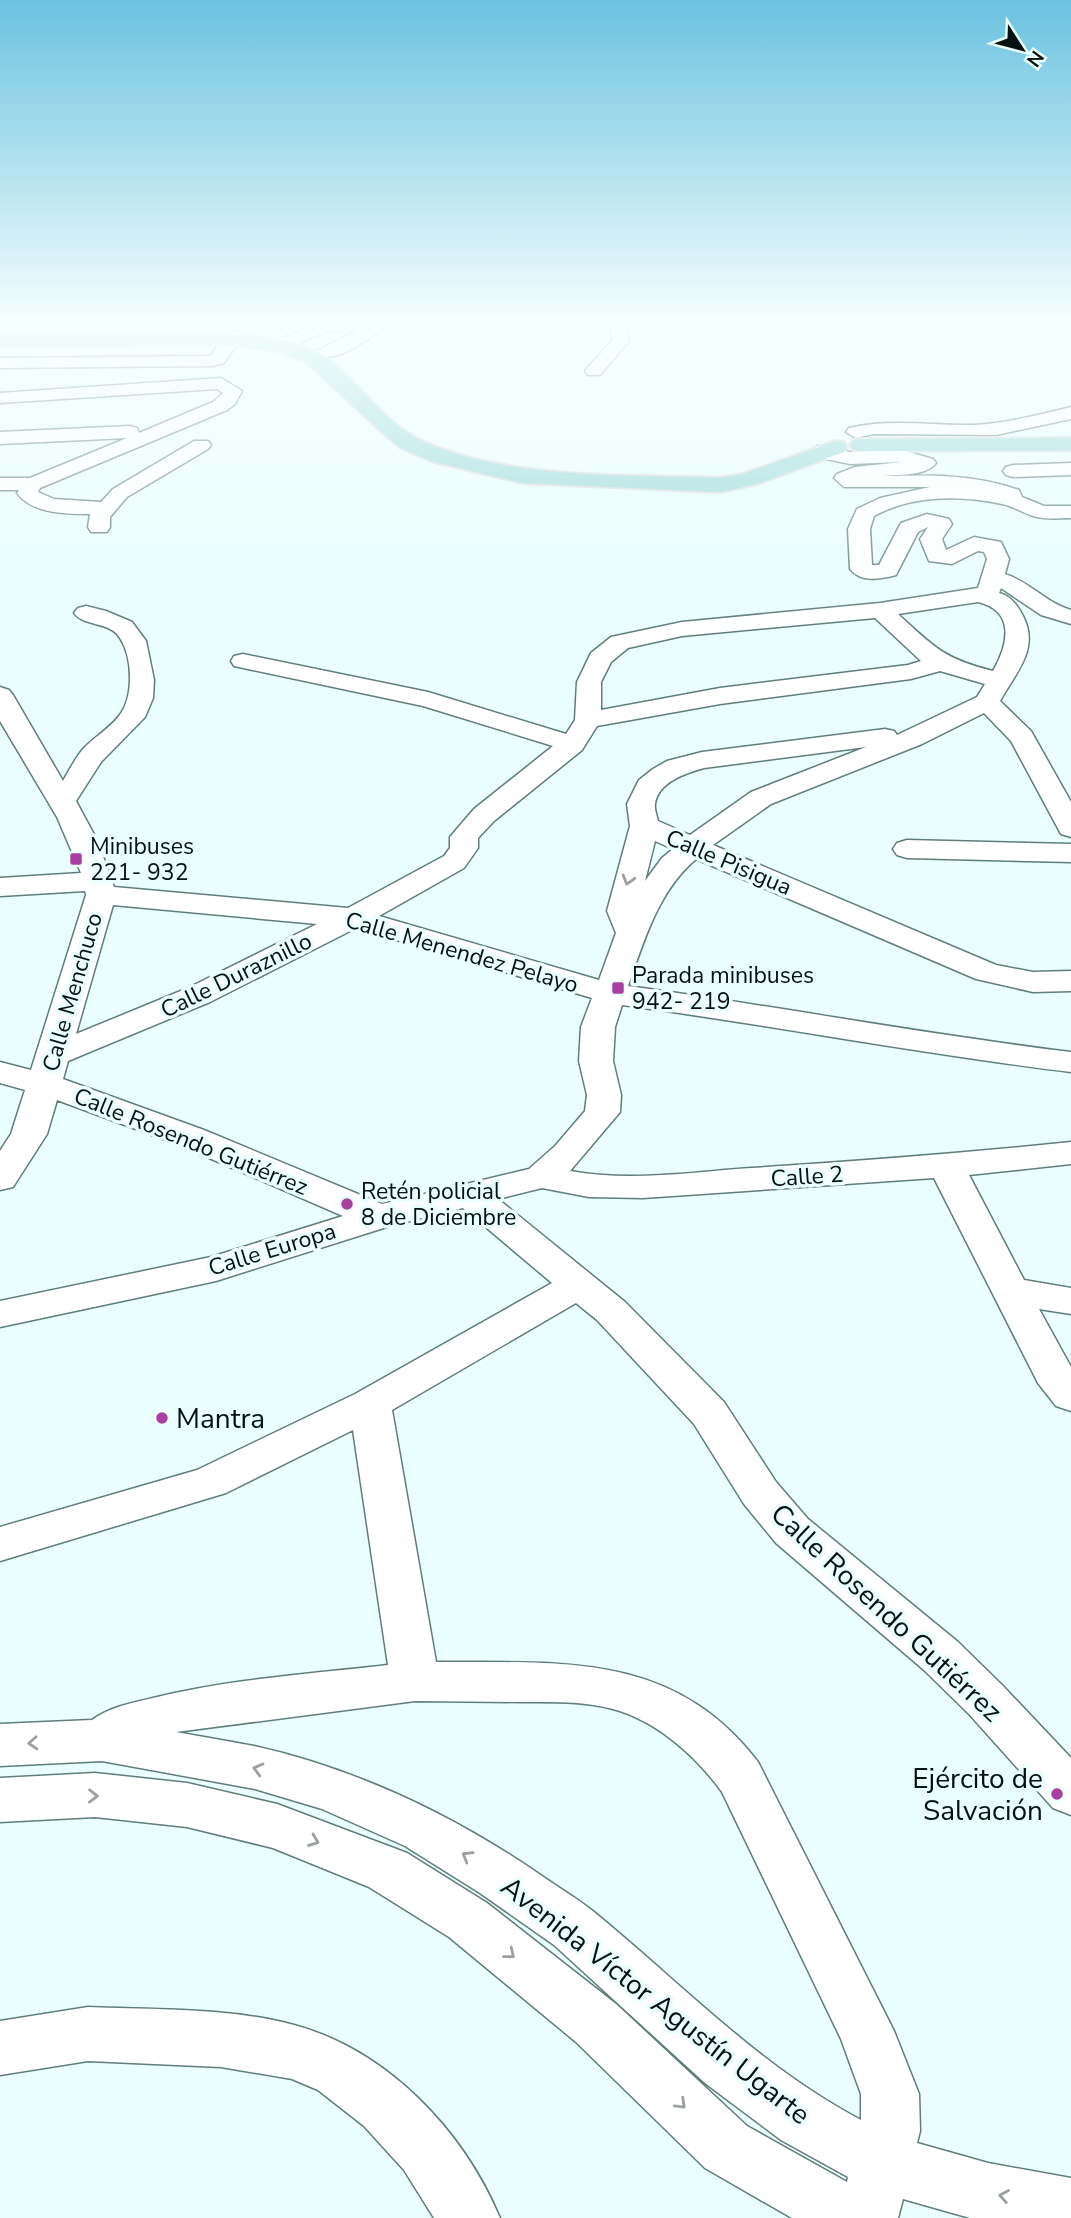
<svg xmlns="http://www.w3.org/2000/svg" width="1071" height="2218" font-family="'Nunito Sans',sans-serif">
	<rect width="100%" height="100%" fill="#e9fefd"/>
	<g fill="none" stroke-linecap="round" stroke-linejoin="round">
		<!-- minor casing -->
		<g stroke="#5e7e7c" stroke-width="3">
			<g id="minor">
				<path d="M0,319H25L23,322L1,327Z"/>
				<path d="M384,319L387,323L385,327C367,339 342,361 319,356L316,352C323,346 347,337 358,330L327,331L289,347L280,342L283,338L324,321Z"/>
				<path d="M610,319H626L629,341L600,375H588L585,371L588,367L612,341Z"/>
				<path d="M236,330L244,335L224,363L212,366L0,368V358L210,356L230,331Z"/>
				<path d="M221,378L242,391L235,404L227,410L40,488L38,492L54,499L101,502L113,489L194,441H208L211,445L208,449L127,497L110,517V527L107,532H91L88,527L90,514C67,514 32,514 17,493L19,490H0V478H30L127,438L0,444V432L130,426L137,428L139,433L213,402L223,393L217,389L0,403V393Z"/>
				<path d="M1071,407V419L996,435L873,434L856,438L846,432L849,428C890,418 933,426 974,425C1008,423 1038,415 1071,407Z"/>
				<path d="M818,446L850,452L902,450L933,459L936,463C925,477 898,474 882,476C928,475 975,474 1019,490L1022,497L1044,506H1071V518C1059,518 1045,520 1033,516C1023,513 1013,506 1002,504C960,495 912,495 874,516L870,529L872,565H879L901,523L927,514L949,519L952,524L942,539L946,550L974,537L1001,542L1009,559L1005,574C1030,582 1046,603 1071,610V624L1041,615L1001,588L999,593C1011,596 1017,605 1023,616C1040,649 1016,672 1000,701L1031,731L1071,802V837L1061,834L1011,741L984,713L922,744L771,804L713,845L996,965L1033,972L1071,971V991L1033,992L976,979L696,859C658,891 644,941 628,986C776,1006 923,1034 1071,1052V1072C921,1054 772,1025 622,1005L615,1027L613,1061L621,1095L620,1112L570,1171C629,1182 692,1172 751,1168C858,1161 965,1153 1071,1142V1164L969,1175L1024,1280L1071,1288V1314L1039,1309L1071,1367V1411L1056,1406L1038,1383L934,1178L643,1198L589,1197L542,1188L498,1199L625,1302L724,1402L776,1482L808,1519L958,1642L1003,1686L1071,1758V1815L1053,1808L969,1714L924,1670L776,1543L744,1504L694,1424L597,1320L576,1303L392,1410L436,1662C561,1663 673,1651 758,1762L894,2031L919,2094L920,2131L917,2143L988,2163L1071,2178V2218H970L903,2199L898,2218H792L705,2168L576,2042L449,1937L369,1887L273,1848L187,1827L95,1817L0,1822V1778L95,1773L187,1783L277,1804L407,1853L487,1903L616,2004L747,2126L847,2182L848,2177L781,2140L705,2083L554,1945L480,1893L405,1846L322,1809L255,1789L102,1761L0,1766V1724L92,1720C110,1707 131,1703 153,1698C229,1679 310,1674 388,1665L353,1430L226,1493L0,1561V1527L197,1470L355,1394L552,1283L463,1208L390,1226L216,1281L0,1327V1301L211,1257L343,1216L179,1145L57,1100L47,1134L13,1187L0,1190V1151L11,1134L25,1090L0,1083V1062L31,1070L86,895L85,891L0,896V878L81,873L57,817L0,721V687L9,690L13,695L63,781C69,770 75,759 83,749C94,737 109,729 119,716C134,697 133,658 120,638C110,621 84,627 74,613L78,608L86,606L106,611L132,622L146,641L154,680L153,698L145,717L101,762L76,801L98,842L114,887L348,908L444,856L450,848V837L474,809L553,746L423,706L234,666L231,661L234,656L243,654L428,692L566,734L575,720L577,682L591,653L611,637L682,622L880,603L978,588L987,559L984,552L978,551L952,564L929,561L920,539L928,527L918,532L896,575C881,579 861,583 850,569L848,529L857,509L880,498L930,487H844L834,478L837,474L855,467L902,462L850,464L811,456L808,452ZM978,602C1016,611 1008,645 993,671C944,659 934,647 898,614ZM875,618L921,661L908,665L720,688L601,710V682L611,662L628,648L682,636ZM940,671L985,684L977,697L897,735L894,731L885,729L702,752L667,761L653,769L639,780L627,804L630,826L607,911L616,933L599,980L379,916L464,868L478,848V838L494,821L582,750L597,726L720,704L911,679ZM866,747L751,792L690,835L658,821C657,816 654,809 655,804C658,782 686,773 704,768ZM655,841L673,849L662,858L645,881ZM113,905L317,924L188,988L76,1034ZM356,928L592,998L581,1027L579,1061L587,1095L585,1111L555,1146L529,1169L382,1204L204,1130L63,1079L68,1061L210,1002ZM415,1701C451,1701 486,1702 522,1702C553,1702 583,1701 613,1709C657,1721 696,1756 722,1792L841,2039L861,2094V2120C760,2067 682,1984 594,1912C578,1899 559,1888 542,1876C455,1816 357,1769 254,1746C228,1741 202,1737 176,1732Z"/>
				<path d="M1071,463V475L1013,477L1006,475L1003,471L1006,467L1013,465Z"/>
				<path d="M907,840L1071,844V862L907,858L897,855L893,849L897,843Z"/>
				<path d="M88,2007C155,2010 228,2007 294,2025C387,2050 463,2130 500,2218H434L404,2170L364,2126L318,2090L292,2079L221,2067L88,2061L0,2075V2021Z"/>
			</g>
		</g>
		<!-- major casing -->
		<g stroke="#d7d9d9" stroke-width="4">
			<g id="major">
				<path d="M231,333C259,337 295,338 319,353C353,374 383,423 420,440C511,481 622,474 720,478L743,474L836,441L844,442L847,447L844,452L757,484L720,492L523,483L434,462L401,448L384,434L305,361L276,351L231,345L0,346V334Z"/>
				<path d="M1071,438V450L861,451L853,450L850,445L853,440L861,439Z"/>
			</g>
		</g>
		<!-- minor -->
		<use href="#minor" fill="#fff" fill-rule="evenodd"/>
		<!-- major -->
		<use href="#major" fill="#94d7d6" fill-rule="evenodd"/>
	</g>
	<!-- one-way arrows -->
	<defs><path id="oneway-chevron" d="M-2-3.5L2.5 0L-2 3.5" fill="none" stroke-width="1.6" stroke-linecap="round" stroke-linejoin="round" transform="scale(1.75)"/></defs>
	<g stroke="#9ba0a0">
		<use href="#oneway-chevron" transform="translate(628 880) rotate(106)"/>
		<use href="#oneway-chevron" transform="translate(33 1743) rotate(177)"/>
		<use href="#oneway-chevron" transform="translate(258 1769) rotate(-165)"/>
		<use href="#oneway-chevron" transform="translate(93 1796) rotate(1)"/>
		<use href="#oneway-chevron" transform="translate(314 1841) rotate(21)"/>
		<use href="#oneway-chevron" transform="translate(467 1856) rotate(-149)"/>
		<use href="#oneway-chevron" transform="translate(510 1954) rotate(39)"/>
		<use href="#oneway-chevron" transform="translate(681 2104) rotate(44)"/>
		<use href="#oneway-chevron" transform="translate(1004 2196) rotate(-170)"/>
	</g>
	<!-- sky -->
	<linearGradient id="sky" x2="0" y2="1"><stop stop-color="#6bc2e0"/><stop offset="0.51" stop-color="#f5fffe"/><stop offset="1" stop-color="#f5fffe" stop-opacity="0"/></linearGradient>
	<rect width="1071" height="630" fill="url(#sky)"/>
	<!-- markers -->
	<g fill="#aa3fa0" stroke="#e9fefd" stroke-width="2.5">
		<rect x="69" y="852" width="14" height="14" rx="3.5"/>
		<rect x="611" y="981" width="14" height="14" rx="3.5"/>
		<circle cx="347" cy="1204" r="7"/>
		<circle cx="162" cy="1418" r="7"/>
		<circle cx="1057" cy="1794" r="7"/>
	</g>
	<g text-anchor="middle" stroke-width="7" stroke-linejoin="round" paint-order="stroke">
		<!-- poi labels -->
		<g font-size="23" fill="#061211" stroke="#e9fefd" text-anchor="start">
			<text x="90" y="854">Minibuses<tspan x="90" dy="26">221- 932</tspan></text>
			<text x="632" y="983">Parada minibuses<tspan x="632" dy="26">942- 219</tspan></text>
			<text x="361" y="1199">Retén policial<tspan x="361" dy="26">8 de Diciembre</tspan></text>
		</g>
		<!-- street labels -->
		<g font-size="23" fill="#061211" stroke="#e9fefd">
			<text transform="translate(729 862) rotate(23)" y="8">Calle Pisigua</text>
			<text transform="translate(462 952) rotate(16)" y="8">Calle Menendez Pelayo</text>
			<text transform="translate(236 975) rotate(-26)" y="8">Calle Duraznillo</text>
			<text transform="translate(72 992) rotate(-74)" y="8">Calle Menchuco</text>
			<text transform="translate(191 1141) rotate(22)" y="8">Calle Rosendo Gutiérrez</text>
			<text transform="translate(807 1176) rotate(-4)" y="8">Calle 2</text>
			<text transform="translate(272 1249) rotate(-17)" y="8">Calle Europa</text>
		</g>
		<!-- near-poi labels -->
		<g font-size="28" fill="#061211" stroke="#e9fefd" text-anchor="start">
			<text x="176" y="1428">Mantra</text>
			<text x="1043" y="1788" text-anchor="end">Ejército de<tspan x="1043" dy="32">Salvación</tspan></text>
		</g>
		<!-- near-street labels -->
		<g font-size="28" fill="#061211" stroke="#e9fefd">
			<text transform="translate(887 1612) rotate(43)" y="10">Calle Rosendo Gutiérrez</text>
			<text transform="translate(656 2000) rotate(38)" y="10">Avenida Víctor Agustín Ugarte</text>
		</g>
	</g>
	<!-- north arrow -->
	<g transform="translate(1022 49) rotate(126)" stroke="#e9fefd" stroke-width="5" paint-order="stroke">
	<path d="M0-5L12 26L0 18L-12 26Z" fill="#061211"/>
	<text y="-10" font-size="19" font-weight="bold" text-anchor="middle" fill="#061211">N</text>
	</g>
</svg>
